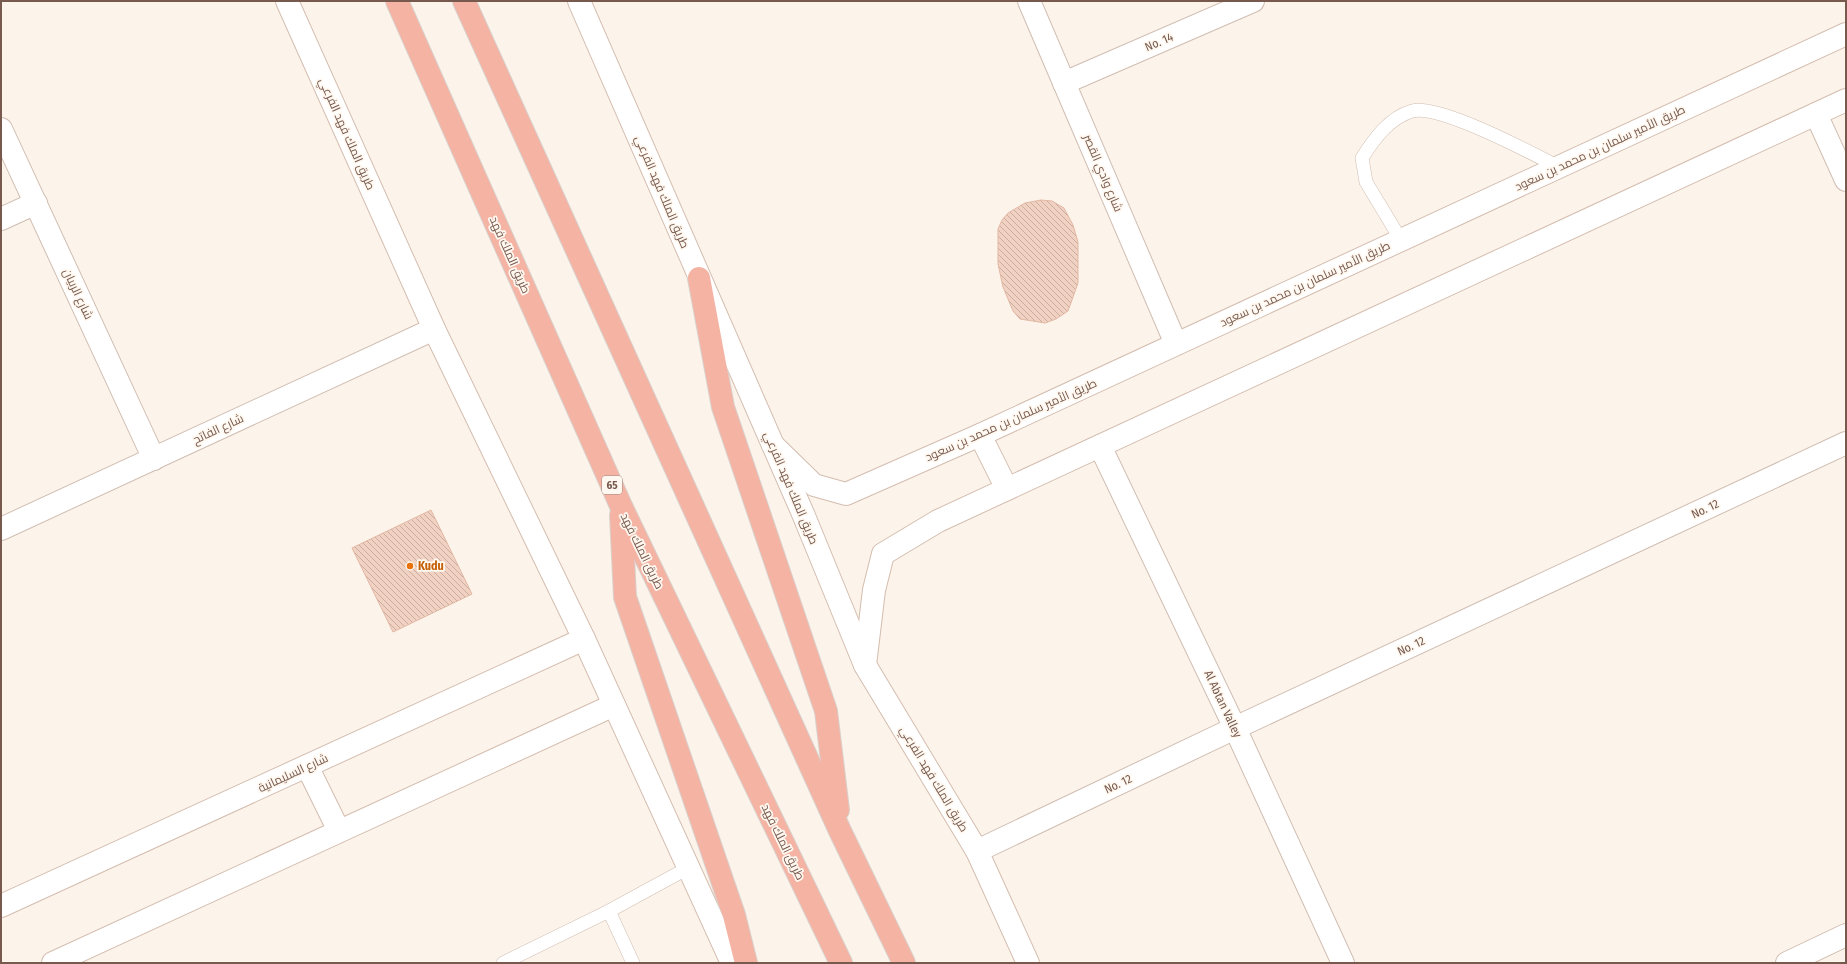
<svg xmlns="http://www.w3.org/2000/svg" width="1847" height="964" font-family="'Fira Sans Condensed',Cairo,sans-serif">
	<defs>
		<pattern id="building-back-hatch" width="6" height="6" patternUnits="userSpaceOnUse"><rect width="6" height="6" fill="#f1d2c2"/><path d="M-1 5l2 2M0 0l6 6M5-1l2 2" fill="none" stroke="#c8ada0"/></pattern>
	</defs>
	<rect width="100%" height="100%" fill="#fcf4ea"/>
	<!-- building -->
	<g fill="url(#building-back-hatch)" stroke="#e3b7a3">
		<path d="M1041,200L1052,201L1064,208L1073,225L1078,242V283L1068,311L1056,319L1045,323L1020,319L1013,311L1003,287L998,264V229L1002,220L1008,213L1025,203Z"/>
		<path d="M431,510L472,594L393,632L352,548Z"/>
	</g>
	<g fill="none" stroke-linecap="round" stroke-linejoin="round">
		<!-- lane casing -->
		<g stroke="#d1bdb2" stroke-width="14">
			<g id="lane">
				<path d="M1401,240L1366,182L1362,158C1374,139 1389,118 1412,111C1440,104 1531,153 1559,167"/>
				<path d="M609,911L633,963"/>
				<path d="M503,963L609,911L688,868"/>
			</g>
		</g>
		<!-- street casing -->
		<g stroke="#d1bdb2" stroke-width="24">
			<g id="street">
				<path d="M1029,1L1176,344"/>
				<path d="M1064,83L1253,1"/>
				<path d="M1816,114L1846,180"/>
				<path d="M1,129L154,459"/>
				<path d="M1,219L36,203"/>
				<path d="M1100,446L1235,728L1343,963"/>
				<path d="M1,529L434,329"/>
				<path d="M977,851L1235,728L1846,443"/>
				<path d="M1787,963L1846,935"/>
			</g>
		</g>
		<!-- secondary casing -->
		<g stroke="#d4bdaf" stroke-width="24">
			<g id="secondary">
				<path d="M287,1L434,329L584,639L732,963"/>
				<path d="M579,1L804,516L865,665L977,851L1028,963"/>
				<path d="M980,435L1007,489"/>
				<path d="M773,445L814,485L846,494L980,435L1846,34"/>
				<path d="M865,665L874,590L883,554L938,521L1846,100"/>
				<path d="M307,766L339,831"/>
				<path d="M1,906L584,639"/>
				<path d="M53,963L614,705"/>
			</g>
		</g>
		<!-- highway casing -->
		<g stroke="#d9d1cd" stroke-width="24">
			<g id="highway">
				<path d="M397,1L621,506L841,963"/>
				<path d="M464,1L840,831L904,963"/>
				<path d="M699,278L723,407L826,711L838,810"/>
				<path d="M621,515L625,597L734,915L746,963"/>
			</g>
		</g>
		<!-- lane -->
		<use href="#lane" stroke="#fff" stroke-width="13"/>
		<!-- street -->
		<use href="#street" stroke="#fff" stroke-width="22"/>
		<!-- secondary -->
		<use href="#secondary" stroke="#fff" stroke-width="22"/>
		<!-- highway -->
		<use href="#highway" stroke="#f4b3a3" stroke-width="22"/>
	</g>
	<!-- markers -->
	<circle fill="#e8710a" stroke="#fff8f0" stroke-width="1.5" cx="410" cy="566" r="4"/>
	<g text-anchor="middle" stroke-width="3.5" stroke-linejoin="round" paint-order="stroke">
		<!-- shield labels -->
		<rect fill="#fff8f0" stroke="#a0897e" stroke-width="1" x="602" y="476" width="20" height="18" rx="3"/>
		<g font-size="11" font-weight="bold" fill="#77594d">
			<text x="612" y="489">65</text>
		</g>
		<!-- street labels -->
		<g font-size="12" fill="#77594d" stroke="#fff8f0">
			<text transform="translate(1159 42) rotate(-23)" y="4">No. 14</text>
			<text transform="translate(347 134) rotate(66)" y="4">طريق الملك فهد الفرعي</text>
			<text transform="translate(1600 148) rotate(-25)" y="4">طريق الأمير سلمان بن محمد بن سعود</text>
			<text transform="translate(1103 173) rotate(67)" y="4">شارع وادي القصر</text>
			<text transform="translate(662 192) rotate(67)" y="4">طريق الملك فهد الفرعي</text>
			<text transform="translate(510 255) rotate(66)" y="4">طريق الملك فهد</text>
			<text transform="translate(1305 284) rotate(-25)" y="4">طريق الأمير سلمان بن محمد بن سعود</text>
			<text transform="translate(78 294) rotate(65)" y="4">شارع الربيان</text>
			<text transform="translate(1011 420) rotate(-24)" y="4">طريق الأمير سلمان بن محمد بن سعود</text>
			<text transform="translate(218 429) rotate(-25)" y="4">شارع الفاتح</text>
			<text transform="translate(791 488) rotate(67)" y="4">طريق الملك فهد الفرعي</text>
			<text transform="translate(1705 509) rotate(-25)" y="4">No. 12</text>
			<text transform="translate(642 551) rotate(64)" y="4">طريق الملك فهد</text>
			<text transform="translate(1411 646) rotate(-25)" y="4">No. 12</text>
			<text transform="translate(1223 704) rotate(65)" y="4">Al Abtan Valley</text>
			<text transform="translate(293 773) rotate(-25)" y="4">شارع السليمانية</text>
			<text transform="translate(934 779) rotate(59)" y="4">طريق الملك فهد الفرعي</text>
			<text transform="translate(1118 784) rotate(-25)" y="4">No. 12</text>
			<text transform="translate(783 842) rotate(64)" y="4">طريق الملك فهد</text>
		</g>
		<!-- food labels -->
		<g font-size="12" font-weight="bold" fill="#c56008" stroke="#fff8f0" text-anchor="start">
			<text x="418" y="570">Kudu</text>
		</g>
	</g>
	<!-- border -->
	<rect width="1847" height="964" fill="none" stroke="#77594d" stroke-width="4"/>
</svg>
